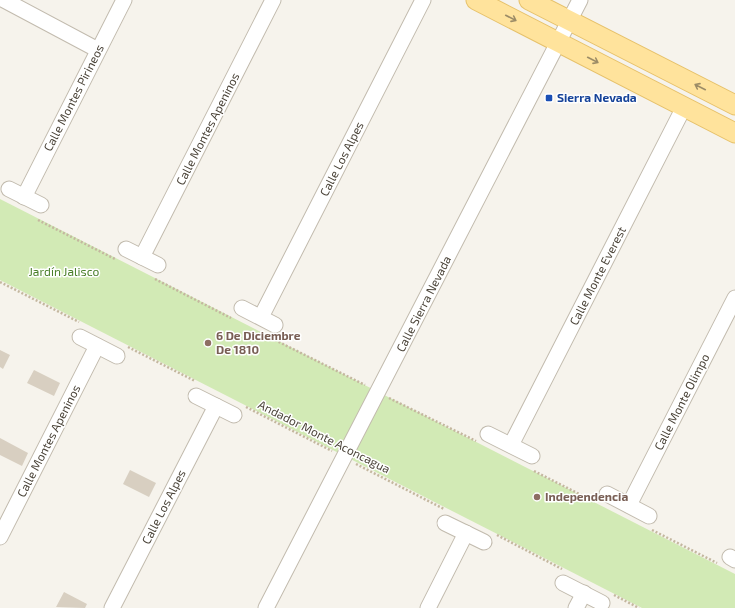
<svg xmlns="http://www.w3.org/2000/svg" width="735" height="608" font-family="'Exo 2',sans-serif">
	<rect width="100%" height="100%" fill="#f6f3ec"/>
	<!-- green -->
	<path fill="#d2eab5" d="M0,199L735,574V608H642L0,280Z"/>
	<!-- building -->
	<g fill="#d8cfc1">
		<path d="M0,350L10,355L3,369L0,367Z"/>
		<path d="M34,370L60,383L54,396L27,383Z"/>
		<path d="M0,438L28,453L22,466L0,455Z"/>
		<path d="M130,470L156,483L149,497L123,484Z"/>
		<path d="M64,592L87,604L85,608L56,607Z"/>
	</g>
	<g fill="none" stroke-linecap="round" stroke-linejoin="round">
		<!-- minor casing -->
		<g stroke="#c2bbae" stroke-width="17">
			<g id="minor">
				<path d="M4,0L98,50"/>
				<path d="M9,189L41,205"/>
				<path d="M24,197L124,0"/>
				<path d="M126,249L158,265"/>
				<path d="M142,257L273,0"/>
				<path d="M242,308L275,325"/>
				<path d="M261,317L423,0"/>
				<path d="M80,337L117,356"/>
				<path d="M196,396L234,415"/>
				<path d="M488,434L532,456"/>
				<path d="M511,445L684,107"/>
				<path d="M607,494L649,516"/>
				<path d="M629,505L735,298"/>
				<path d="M445,523L484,542"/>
				<path d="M0,537L97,346"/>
				<path d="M730,557L735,560"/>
				<path d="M563,583L602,603"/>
				<path d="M112,608L216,406"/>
				<path d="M266,608L580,0"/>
				<path d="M428,608L466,533"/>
				<path d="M576,608L584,593"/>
			</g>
		</g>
		<!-- major casing -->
		<g stroke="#e6c16a" stroke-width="21">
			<g id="major">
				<path d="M476,0L735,133"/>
				<path d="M529,0L735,105"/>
			</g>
		</g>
		<!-- path -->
		<g stroke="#c4b79f" stroke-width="2.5" stroke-dasharray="2 2" stroke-linecap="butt">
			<path d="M38,220L115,259"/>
			<path d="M155,279L231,318"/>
			<path d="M0,282L79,322"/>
			<path d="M275,340L365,385"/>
			<path d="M128,347L195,381"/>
			<path d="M389,398L476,441"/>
			<path d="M246,407L332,451"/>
			<path d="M356,464L444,509"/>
			<path d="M534,471L595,502"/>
			<path d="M652,530L717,563"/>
			<path d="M497,535L562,569"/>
			<path d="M614,595L639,608"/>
		</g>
		<!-- minor -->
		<use href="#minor" stroke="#fff" stroke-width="15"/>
		<!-- major -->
		<use href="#major" stroke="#ffe39c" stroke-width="19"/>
	</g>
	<!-- one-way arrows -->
	<defs><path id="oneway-shaft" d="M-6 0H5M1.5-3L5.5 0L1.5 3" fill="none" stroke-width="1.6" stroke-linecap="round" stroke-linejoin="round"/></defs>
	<g stroke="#9c8c66">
		<use href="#oneway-shaft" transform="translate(511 18) rotate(27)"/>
		<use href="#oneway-shaft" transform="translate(593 60) rotate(27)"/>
		<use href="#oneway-shaft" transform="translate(700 87) rotate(-153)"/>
	</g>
	<!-- markers -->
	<rect fill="#1a4fb4" stroke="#fff" stroke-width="1.5" x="545" y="94" width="8" height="8" rx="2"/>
	<g fill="#8d6e63" stroke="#fff" stroke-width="1.5">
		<circle cx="208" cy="343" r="4"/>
		<circle cx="537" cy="497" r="4"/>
	</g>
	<g text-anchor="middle" stroke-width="3" stroke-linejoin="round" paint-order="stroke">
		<!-- street labels -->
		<g font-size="12" fill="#4b4439" stroke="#fff">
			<text transform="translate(74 98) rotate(-63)" y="4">Calle Montes Pirineos</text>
			<text transform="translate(208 129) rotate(-63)" y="4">Calle Montes Apeninos</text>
			<text transform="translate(342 159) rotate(-63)" y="4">Calle Los Alpes</text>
			<text transform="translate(598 276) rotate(-63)" y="4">Calle Monte Everest</text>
			<text transform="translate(424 304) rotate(-63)" y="4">Calle Sierra Nevada</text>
			<text transform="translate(682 402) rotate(-63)" y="4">Calle Monte Olimpo</text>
			<text transform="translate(324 437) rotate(27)" y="4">Andador Monte Aconcagua</text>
			<text transform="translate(49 441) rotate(-63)" y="4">Calle Montes Apeninos</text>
			<text transform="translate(164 507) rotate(-63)" y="4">Calle Los Alpes</text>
		</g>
		<!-- transit labels -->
		<g font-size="12" font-weight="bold" fill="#164399" stroke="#fff" text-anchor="start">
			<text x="557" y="102">Sierra Nevada</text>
		</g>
		<!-- park labels -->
		<g font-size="12" fill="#4a7f2a" stroke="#fff">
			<text x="64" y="276">Jardín Jalisco</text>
		</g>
		<!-- education labels -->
		<g font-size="12" font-weight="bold" fill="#785e54" stroke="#fff" text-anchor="start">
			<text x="216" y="340">6 De Diciembre<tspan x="216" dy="14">De 1810</tspan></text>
			<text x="545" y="501">Independencia</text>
		</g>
	</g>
</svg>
